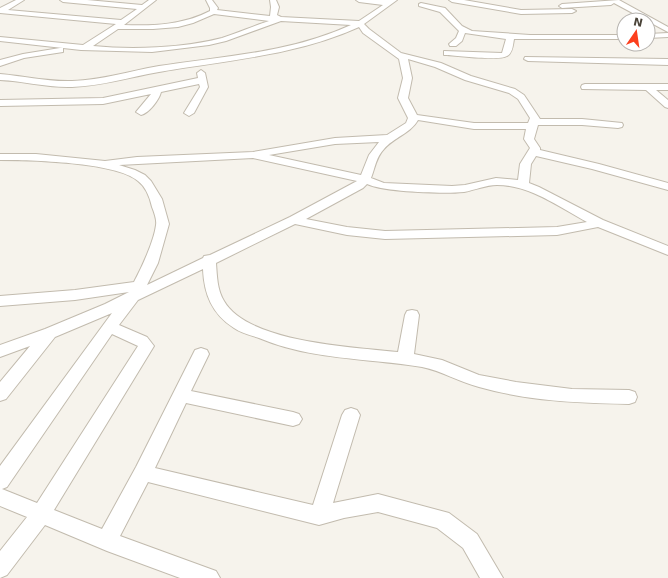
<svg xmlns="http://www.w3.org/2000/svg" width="668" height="578" font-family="'DejaVu Sans',sans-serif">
	<rect width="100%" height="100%" fill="#f6f3ec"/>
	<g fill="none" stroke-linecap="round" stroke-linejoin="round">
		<!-- minor casing -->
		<g stroke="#c2bbae" stroke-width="2">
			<g id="minor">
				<path d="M16,0H24L8,10L121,20L137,9L63,2L60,0H87L142,5L149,0H156L124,25C154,26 183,25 210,11V8L206,0H212L218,8L217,10L270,16L271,7L270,0H276L279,7L277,15L281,17L359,21L383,5L359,2L356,0H397L364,24L369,29L401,53L441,63L471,76L515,89L524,95L540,119H582L622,123L623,125L622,127L618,128L582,125H538L534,139L540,148V150L599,164L668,183V190L592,169L536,156L531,164L529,183L539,187L603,220L668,246V255L598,227L557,235L385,239L347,235L295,224L216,263C217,276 217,290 224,301C248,343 355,347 398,352L405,315L407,311L412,310L417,311L419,315L414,354L442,360L479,375L516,382L572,389L629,390L635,392L637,397L635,402L629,404C579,403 528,401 479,387C459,382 442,371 422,367C367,358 311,360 259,338C250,335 241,333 234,328C212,314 204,294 203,269L138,300L119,325L147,337L154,346L54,510L102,529L136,467L193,354L195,350L201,348L207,350L209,354L191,391L293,412L299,414L302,419L299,424L293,426L186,403L155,468L313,505L342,415L345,410L351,408L357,410L360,415L333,503L378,494L449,513L477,534L503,578H480L463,548L437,528L378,512L344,518L319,525L148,482L120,536L216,571L220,578H180L107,551L45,525L7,575L0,578V551L27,517L0,506V466L112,313L55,337L6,399L0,401V382L30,346L0,357V345L45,329L105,304L129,292L75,300L0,306V296L75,290L134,282C142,267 154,241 156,225C157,220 154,212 152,207C150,198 146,187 138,181C116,162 30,160 0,160V154H36L105,161L137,157L253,152L335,138L387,135L406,123L408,118L398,98L403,78L399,59L363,33L359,27C295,56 227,60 159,72C130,77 102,86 72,87C48,88 24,81 0,80V74C24,76 48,82 72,81C102,80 130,71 159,66C224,56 290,53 351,25L281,21L226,41L209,45L152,52L81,50L0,41V37L83,45L116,24L0,13V8ZM214,14L269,21C253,26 238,33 222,38C183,48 133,50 93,46L118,29H153L178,27L193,23ZM408,59L435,67L465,80L509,93L518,99L530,118L528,123H474L417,115L408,98L412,78ZM418,120L474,129H526L524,139L530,148L520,164L518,180L496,178L465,185L452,186L384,183L371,178C375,168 376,157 384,149C393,138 411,133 418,120ZM379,142L369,155L361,175L269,155L335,144ZM253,158L357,181L290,217L210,255L204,256L203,258L147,285L158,263L169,224L162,199L151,181L145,175L135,170L119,165ZM367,184C384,192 445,194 464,192C475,190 486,185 497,185C530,185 559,207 587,222L557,227L385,231L347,227L306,219L363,188ZM112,334L138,346L37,503L2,489L7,487Z"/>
				<path d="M449,0H464L521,10L572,9L576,11L572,13L521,14L452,2Z"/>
				<path d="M619,0L668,27V32L614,3L611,5L562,8L559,6L562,4Z"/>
				<path d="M421,3L445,8L462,26L472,31L530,35H624V39H514C513,44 513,53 507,56C499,61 458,56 447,55H444V51L502,53L506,39L465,33L462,41L456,46H450L449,44L456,38L459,31L440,12L419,6V4Z"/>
				<path d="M668,33V37L648,38V34Z"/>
				<path d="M60,48H63V52L24,58L0,66V60L23,54Z"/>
				<path d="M525,57L668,59V65L528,61L524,59Z"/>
				<path d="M201,70L205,73L208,87L194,113L189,116L184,113L200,87L199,84L161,92C159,100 149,113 141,115L136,112L151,94L103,104L0,106V100L103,98L198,78L197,73Z"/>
				<path d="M585,84H668V90H656L668,100V108L665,107L646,90L582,89L581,87L582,85Z"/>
			</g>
		</g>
		<!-- minor -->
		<use href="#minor" fill="#fff" fill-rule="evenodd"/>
	</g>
	<!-- north arrow -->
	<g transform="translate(636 32) rotate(13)"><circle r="19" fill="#ffffff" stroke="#b7b4b0"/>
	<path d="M0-3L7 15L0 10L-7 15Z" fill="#fc3f1d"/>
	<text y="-6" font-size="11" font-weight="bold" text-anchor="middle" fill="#4b4439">N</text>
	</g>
</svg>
